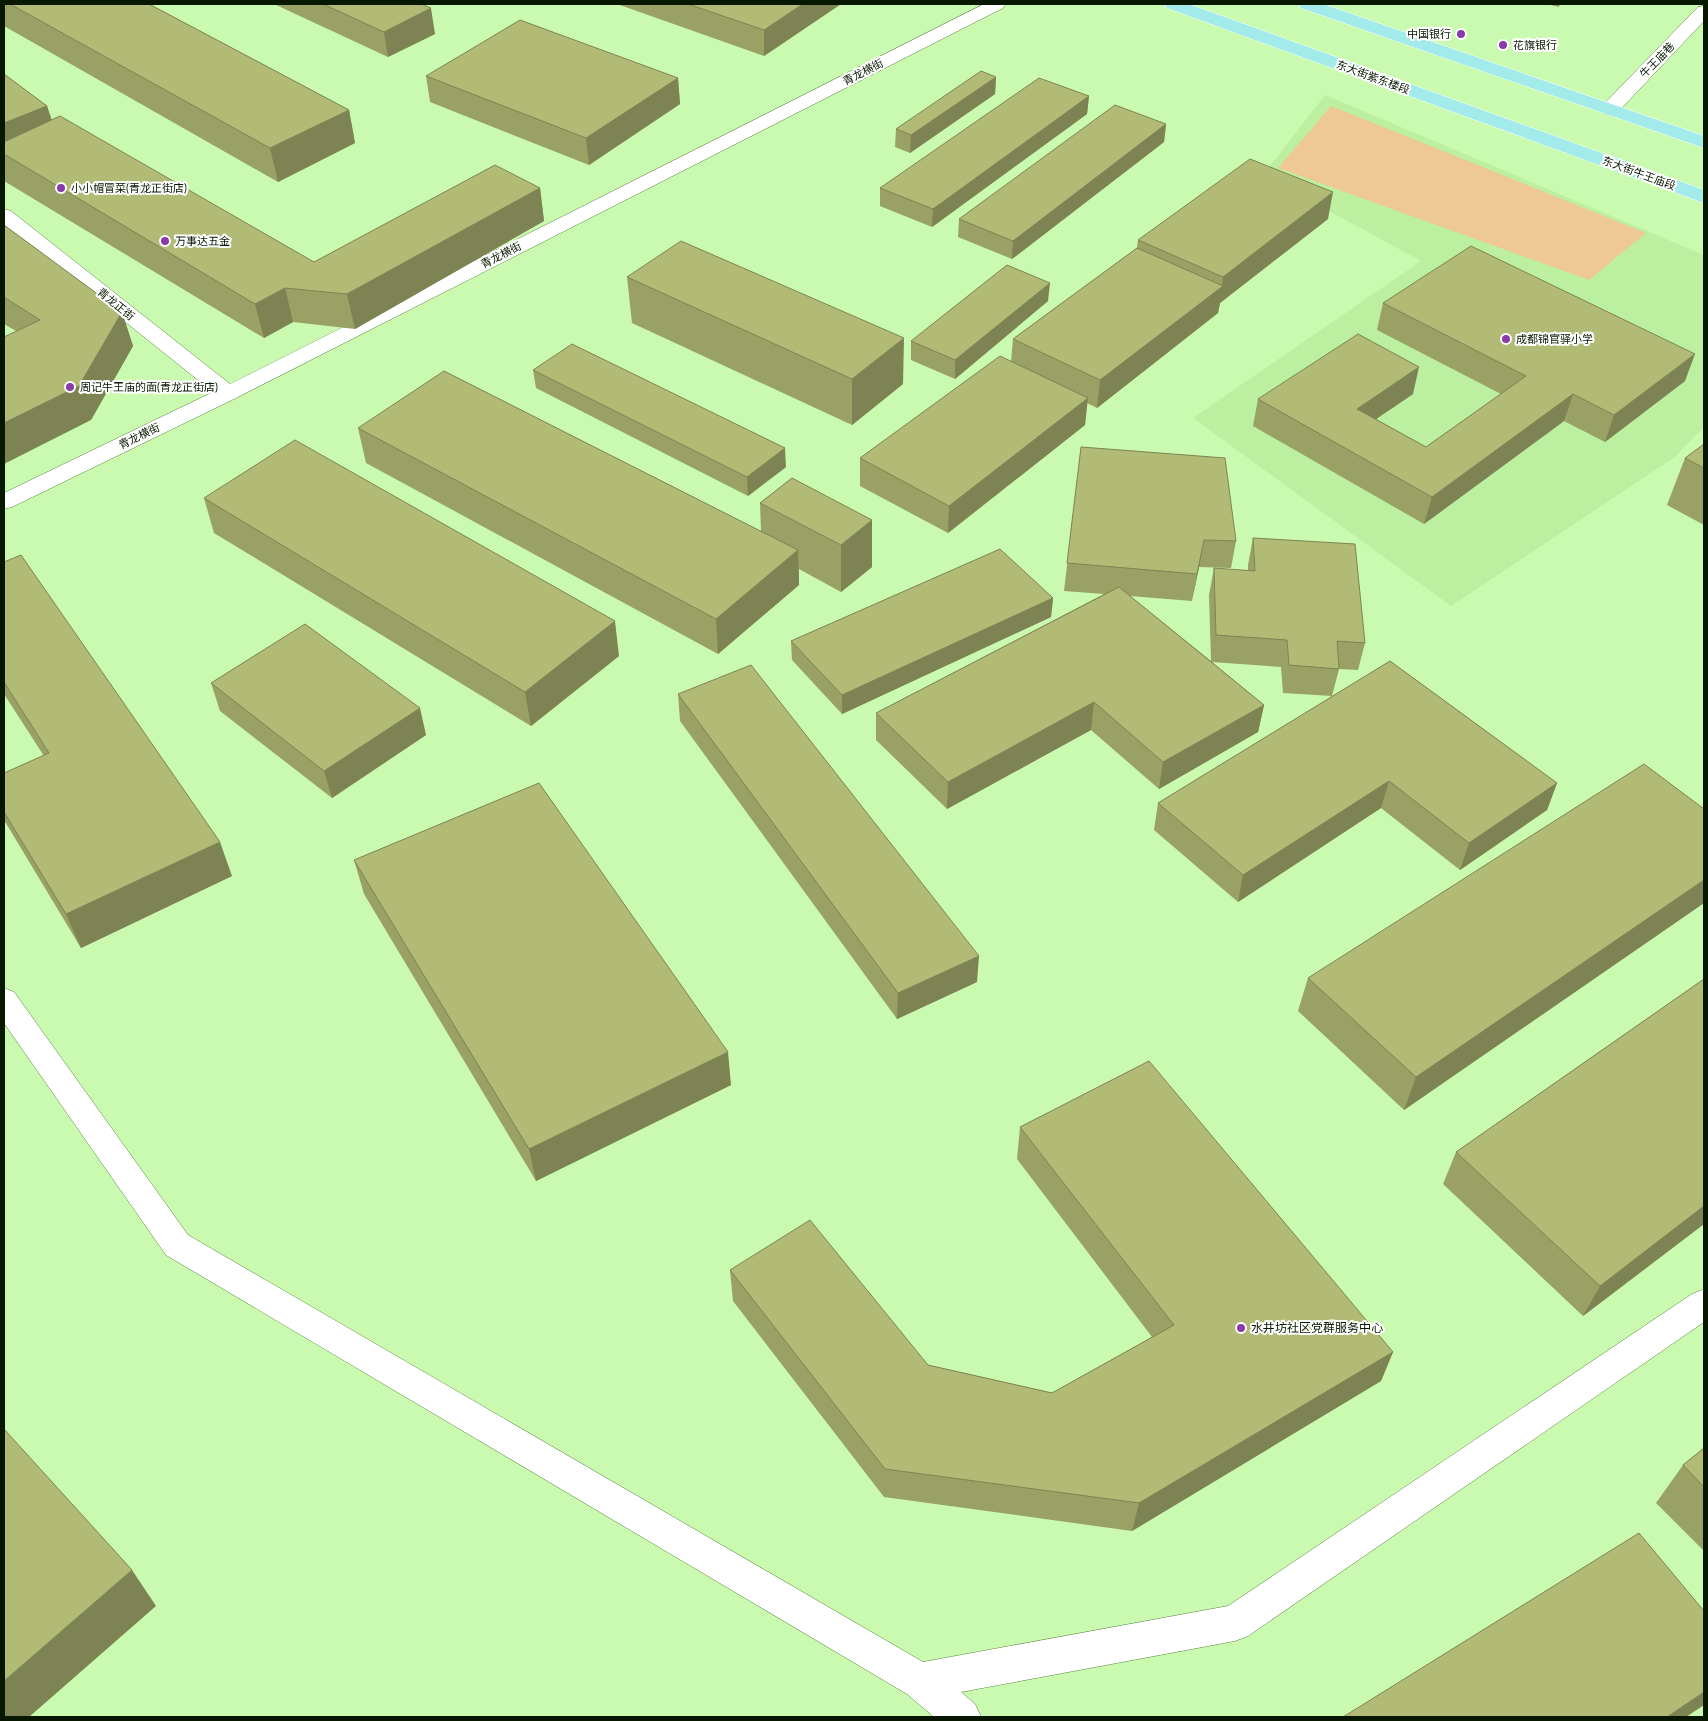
<svg xmlns="http://www.w3.org/2000/svg" width="1708" height="1721" font-family="Lato,'Noto Sans SC',sans-serif">
	<rect width="100%" height="100%" fill="#cafab0"/>
	<!-- built -->
	<path fill="#bcf0a0" d="M1325,95L1704,255V427L1675,457L1451,606L1193,418L1421,261L1263,175Z"/>
	<!-- green -->
	<path fill="#eec895" d="M1331,106L1646,233L1589,280L1278,168Z"/>
	<g fill="none" stroke-linecap="round" stroke-linejoin="round">
		<!-- street casing -->
		<g stroke="#59833f" stroke-width="1">
			<g id="street">
				<path d="M984,4H1006L1003,8L236,398L12,507L4,509V493L213,392L4,225V209L11,211L230,384Z"/>
				<path d="M1704,6V21L1617,113L1610,115L1603,113L1601,109L1603,105L1698,7Z"/>
				<path d="M4,988L14,992L188,1235L923,1662L1228,1606L1692,1294L1704,1289V1322L1248,1636L1235,1641L961,1692L975,1704L981,1717H934L907,1694L166,1255L4,1023Z"/>
			</g>
		</g>
		<!-- primary casing -->
		<g stroke="#fff" stroke-width="1">
			<g id="primary">
				<path d="M1164,4H1189L1704,190V203L1167,8Z"/>
				<path d="M1298,4H1323L1704,136V148L1301,8Z"/>
			</g>
		</g>
		<!-- street -->
		<use href="#street" fill="#fff" fill-rule="evenodd"/>
		<!-- primary -->
		<use href="#primary" fill="#a3ebeb" fill-rule="evenodd"/>
	</g>
	<!-- wall -->
	<g fill="#99a165">
		<path d="M4,4H149L349,110L355,143L278,182L4,26Z"/>
		<path d="M274,4H421L435,34L388,57Z"/>
		<path d="M617,4H841L764,56Z"/>
		<path d="M1546,4H1560L1559,7Z"/>
		<path d="M4,74L47,106L52,120L314,262L540,188L544,221L355,329L293,322L264,338L4,181Z"/>
		<path d="M426,76L678,78L680,104L589,165L430,102Z"/>
		<path d="M996,77L995,94L910,153L895,147L896,129Z"/>
		<path d="M1089,96L1087,114L932,227L880,206V188Z"/>
		<path d="M1166,124L1164,142L1012,259L958,237L959,219Z"/>
		<path d="M1328,219L1220,303L1218,313L1097,408L1087,403L1085,425L948,533L860,486V458L1011,362L1013,339L1137,248L1138,240Z"/>
		<path d="M4,225L122,312L133,346L91,420L16,331L4,324Z"/>
		<path d="M627,277L903,384L852,425L632,323Z"/>
		<path d="M1048,301L955,379L911,360V341Z"/>
		<path d="M1383,303L1685,381L1605,442L1564,421L1424,524L1253,426L1258,399L1413,394L1376,419L1426,447L1501,394L1377,330Z"/>
		<path d="M533,370L786,467L748,496L536,388Z"/>
		<path d="M358,428L761,532L760,503L792,478L872,567L841,592L799,569V585L718,654L366,463Z"/>
		<path d="M1704,444V525L1667,505L1685,458Z"/>
		<path d="M1081,447L1236,541L1231,568L1199,567L1192,601L1130,596L1211,661L1209,595L1214,568L1248,571V565L1253,538L1365,643L1358,670L1339,669L1332,696L1283,693L1281,667L1212,662L1264,705L1258,732L1159,789L1091,730L947,809L876,740V713L1104,594L1064,591Z"/>
		<path d="M204,498L619,656L531,726L214,533Z"/>
		<path d="M4,562L232,876L81,948L4,820V773L44,756L4,694Z"/>
		<path d="M1053,598L1051,617L842,714L792,660L791,641Z"/>
		<path d="M1390,661L1557,783L1547,810L1460,870L1381,808L1238,902L1154,830L1158,803Z"/>
		<path d="M211,683L426,735L332,798L220,711Z"/>
		<path d="M678,694L977,982L897,1019L680,721Z"/>
		<path d="M1704,809V903L1404,1110L1298,1011L1308,978Z"/>
		<path d="M354,860L731,1085L536,1181L364,894Z"/>
		<path d="M1704,979V1224L1583,1316L1443,1184L1456,1152Z"/>
		<path d="M1020,1127L1393,1352L1381,1381L1132,1531L884,1497L733,1301L730,1270L928,1365L1052,1393L1152,1337L1017,1159Z"/>
		<path d="M1704,1448V1551L1656,1503L1683,1465Z"/>
	</g>
	<!-- shaded-wall -->
	<g fill="#7d8353">
		<path d="M803,4H841L764,56V30Z"/>
		<path d="M431,8L435,34L388,57L384,32Z"/>
		<path d="M996,77L995,94L910,153L911,135Z"/>
		<path d="M678,78L680,104L589,165L586,138Z"/>
		<path d="M1089,96L1087,114L932,227L933,209Z"/>
		<path d="M47,106L55,132L4,153V123Z"/>
		<path d="M349,110L355,143L278,182L270,148Z"/>
		<path d="M1166,124L1164,142L1012,259L1013,241Z"/>
		<path d="M540,188L544,221L355,329L347,294Z"/>
		<path d="M1333,192L1328,219L1220,303L1218,313L1097,408L1100,380L1222,286L1223,277Z"/>
		<path d="M1050,283L1048,301L955,379V360Z"/>
		<path d="M285,288L293,322L264,338L255,304Z"/>
		<path d="M122,312L133,346L91,420L4,464V423Z"/>
		<path d="M904,338L903,384L852,425V379Z"/>
		<path d="M1695,354L1685,381L1605,442L1614,415Z"/>
		<path d="M1419,367L1413,394L1351,436L1357,409Z"/>
		<path d="M1573,394L1564,421L1424,524L1432,497Z"/>
		<path d="M1088,398L1085,425L948,533L949,506Z"/>
		<path d="M785,448L786,467L748,496L747,477Z"/>
		<path d="M872,520V567L841,592V545Z"/>
		<path d="M1204,540L1199,567L1192,601L1197,574Z"/>
		<path d="M798,550L799,585L718,654L716,619Z"/>
		<path d="M1053,598L1051,617L842,714V695Z"/>
		<path d="M615,621L619,656L531,726L525,692Z"/>
		<path d="M1094,702L1091,730L947,809L948,782Z"/>
		<path d="M1264,705L1258,732L1159,789L1163,762Z"/>
		<path d="M420,708L426,735L332,798L324,771Z"/>
		<path d="M1389,781L1381,808L1238,902L1243,875Z"/>
		<path d="M1557,783L1547,810L1460,870L1469,843Z"/>
		<path d="M220,842L232,876L81,948L66,914Z"/>
		<path d="M1704,880V903L1404,1110L1416,1077Z"/>
		<path d="M979,956L977,982L897,1019L898,993Z"/>
		<path d="M728,1052L731,1085L536,1181L529,1149Z"/>
		<path d="M1704,1206V1224L1583,1316L1600,1286Z"/>
		<path d="M1393,1352L1381,1381L1132,1531L1139,1503Z"/>
		<path d="M132,1570L156,1606L29,1717H4V1681Z"/>
		<path d="M1704,1692V1705L1686,1717H1667Z"/>
	</g>
	<!-- building -->
	<g fill="#b2bb76" stroke="#7d8353">
		<path d="M10,4H149L349,110L270,148Z"/>
		<path d="M323,4H421L431,8L384,32Z"/>
		<path d="M688,4H803L764,30Z"/>
		<path d="M520,20L678,78L586,138L426,76Z"/>
		<path d="M981,71L996,77L911,135L896,129Z"/>
		<path d="M4,74L47,106L4,123Z"/>
		<path d="M1039,78L1089,96L933,209L880,188Z"/>
		<path d="M1115,105L1166,124L1013,241L959,219Z"/>
		<path d="M60,116L314,262L495,165L540,188L347,294L285,288L255,304L4,154V142Z"/>
		<path d="M1250,159L1333,192L1223,277L1138,240Z"/>
		<path d="M4,225L122,312L79,386L4,423V337L40,320L4,297Z"/>
		<path d="M681,241L904,338L852,379L627,277Z"/>
		<path d="M1471,246L1695,354L1614,415L1573,394L1432,497L1258,399L1358,334L1419,367L1357,409L1426,447L1526,376L1383,303Z"/>
		<path d="M1137,248L1223,286L1100,380L1013,339Z"/>
		<path d="M1007,265L1050,283L955,360L911,341Z"/>
		<path d="M572,344L785,448L747,477L533,370Z"/>
		<path d="M1000,356L1088,398L949,506L860,458Z"/>
		<path d="M444,371L798,550L716,619L358,428Z"/>
		<path d="M295,440L615,621L525,692L204,498Z"/>
		<path d="M1704,444V468L1685,458Z"/>
		<path d="M1081,447L1225,458L1236,541L1204,540L1197,574L1067,563Z"/>
		<path d="M792,478L872,520L841,545L760,503Z"/>
		<path d="M1253,538L1355,544L1365,643L1337,641L1339,669L1289,665L1287,640L1216,635L1214,568L1255,571Z"/>
		<path d="M1000,549L1053,598L842,695L791,641Z"/>
		<path d="M21,555L220,842L66,914L4,812V773L49,753L4,682V562Z"/>
		<path d="M1119,587L1264,705L1163,762L1094,702L948,782L876,713Z"/>
		<path d="M305,624L420,708L324,771L211,683Z"/>
		<path d="M1390,661L1557,783L1469,843L1389,781L1243,875L1158,803Z"/>
		<path d="M751,665L979,956L898,993L678,694Z"/>
		<path d="M1644,764L1704,809V880L1416,1077L1308,978Z"/>
		<path d="M539,783L728,1052L529,1149L354,860Z"/>
		<path d="M1704,979V1206L1600,1286L1456,1152Z"/>
		<path d="M1149,1061L1393,1352L1139,1503L885,1469L730,1270L810,1220L928,1365L1052,1393L1174,1325L1020,1127Z"/>
		<path d="M4,1429L132,1570L4,1681Z"/>
		<path d="M1704,1448V1487L1683,1465Z"/>
		<path d="M1639,1533L1704,1611V1692L1667,1717H1343Z"/>
	</g>
	<!-- markers -->
	<g fill="#8a3aa9" stroke="#fff" stroke-width="2">
		<circle cx="1461" cy="34" r="5"/>
		<circle cx="1503" cy="45" r="5"/>
		<circle cx="61" cy="188" r="5"/>
		<circle cx="165" cy="241" r="5"/>
		<circle cx="1506" cy="339" r="5"/>
		<circle cx="70" cy="387" r="5"/>
		<circle cx="1241" cy="1328" r="5"/>
	</g>
	<g text-anchor="middle" stroke-width="4" stroke-linejoin="round" paint-order="stroke">
		<!-- far-poi labels -->
		<g font-size="11" fill="#081800" stroke="#fff" text-anchor="start">
			<text x="1451" y="38" text-anchor="end">中国银行</text>
			<text x="1513" y="49">花旗银行</text>
			<text x="71" y="192">小小帽冒菜(青龙正街店)</text>
			<text x="175" y="245">万事达五金</text>
			<text x="1516" y="343">成都锦官驿小学</text>
			<text x="80" y="391">周记牛王庙的面(青龙正街店)</text>
		</g>
		<!-- far-street labels -->
		<g font-size="11" fill="#081800" stroke="#fff">
			<text transform="translate(1657 60) rotate(-46)" y="4">牛王庙巷</text>
			<text transform="translate(863 72) rotate(-27)" y="4">青龙横街</text>
			<text transform="translate(1373 77) rotate(20)" y="4">东大街紫东楼段</text>
			<text transform="translate(1639 173) rotate(20)" y="4">东大街牛王庙段</text>
			<text transform="translate(501 255) rotate(-27)" y="4">青龙横街</text>
			<text transform="translate(116 304) rotate(39)" y="4">青龙正街</text>
			<text transform="translate(139 436) rotate(-26)" y="4">青龙横街</text>
		</g>
		<!-- poi labels -->
		<g font-size="12" fill="#081800" stroke="#fff" text-anchor="start">
			<text x="1251" y="1332">水井坊社区党群服务中心</text>
		</g>
	</g>
	<!-- border -->
	<rect width="1708" height="1721" fill="none" stroke="#081800" stroke-width="10"/>
</svg>
